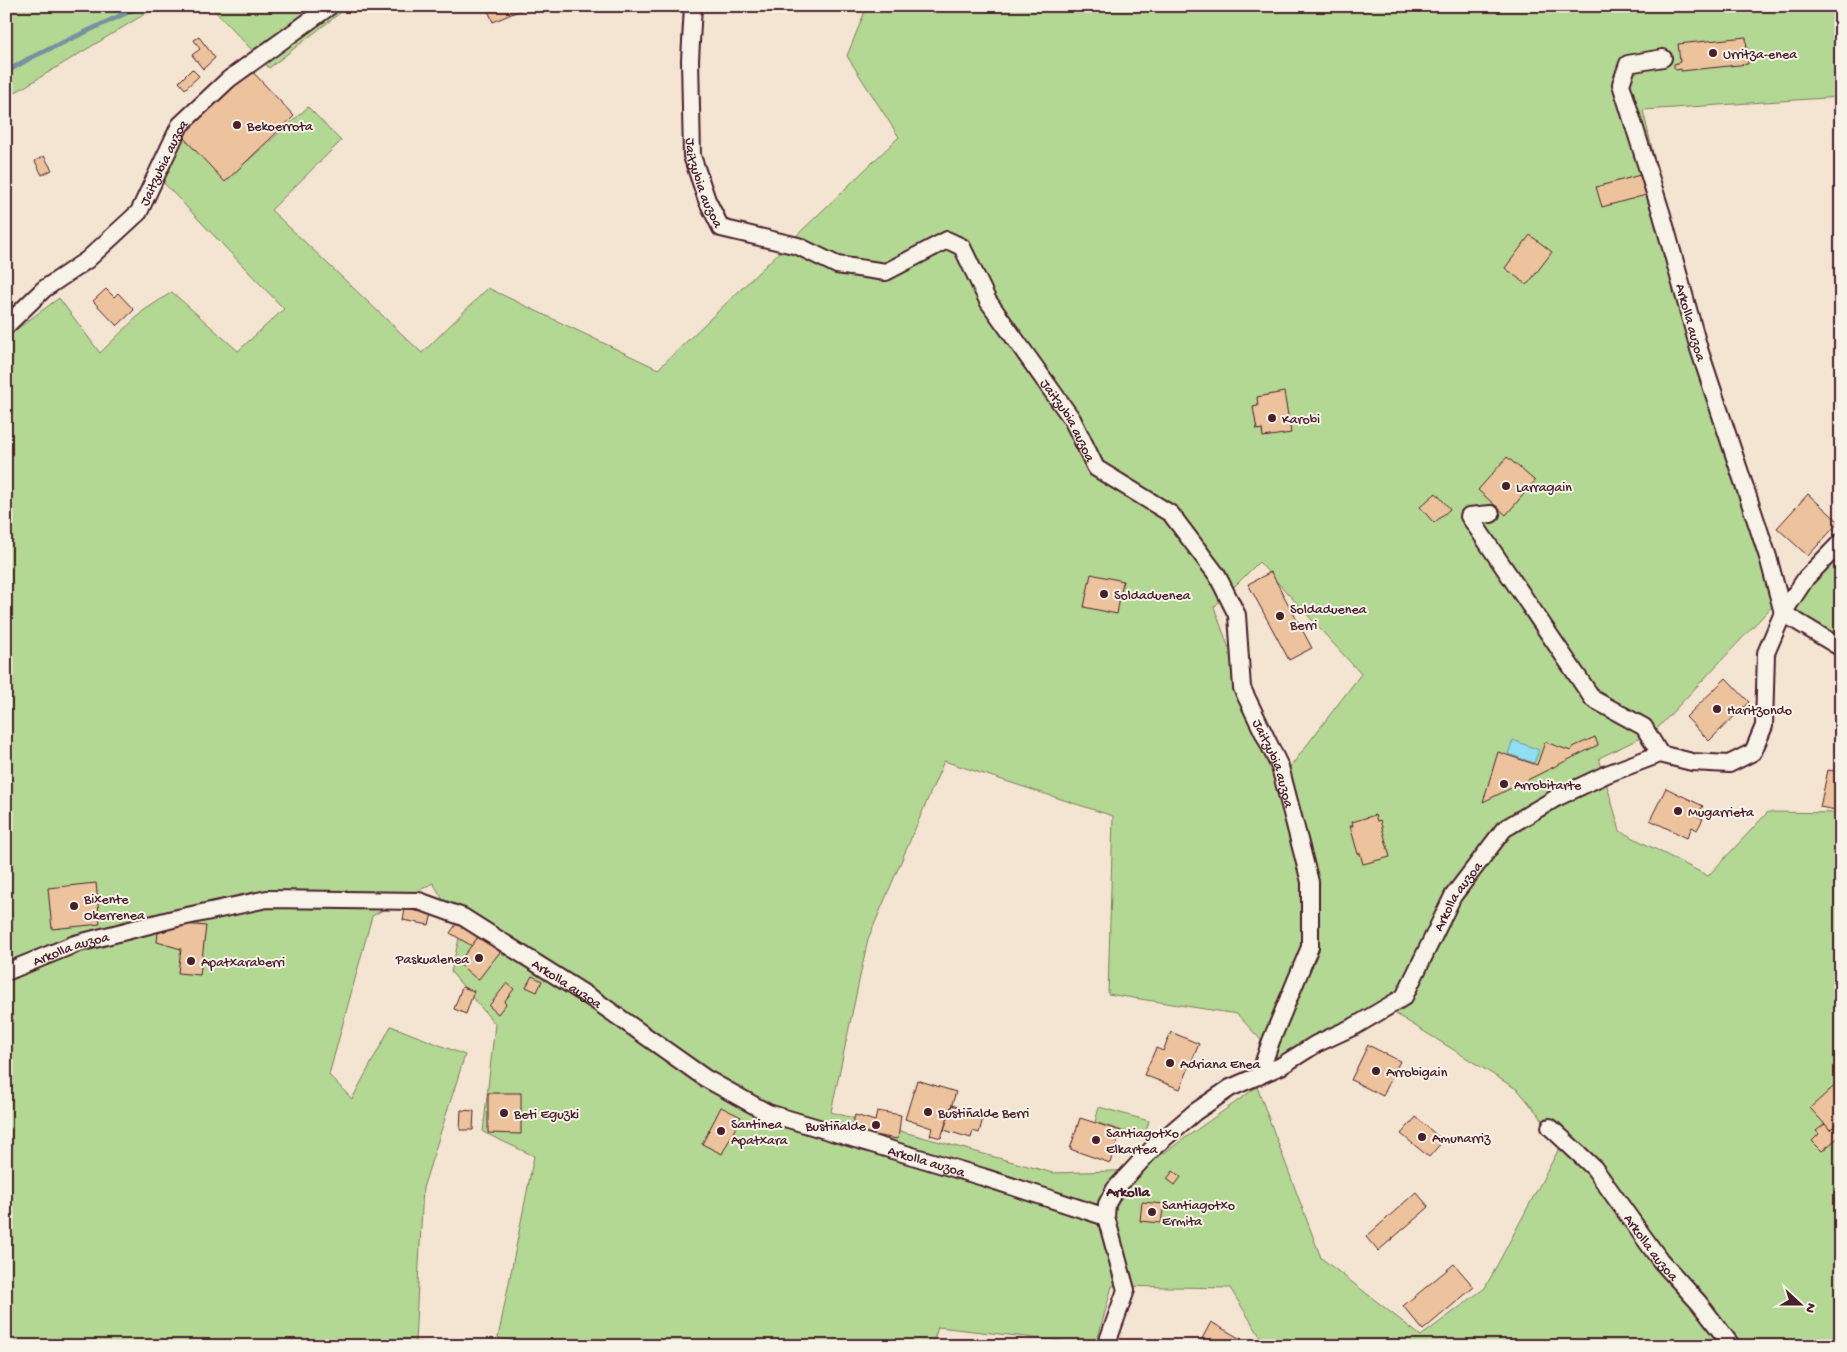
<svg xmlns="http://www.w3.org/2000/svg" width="1847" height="1352" font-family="'Gochi Hand',sans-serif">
	<rect width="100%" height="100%" fill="#f4e5d2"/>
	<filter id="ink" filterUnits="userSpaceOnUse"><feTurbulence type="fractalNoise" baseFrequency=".02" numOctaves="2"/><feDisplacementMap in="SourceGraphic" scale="10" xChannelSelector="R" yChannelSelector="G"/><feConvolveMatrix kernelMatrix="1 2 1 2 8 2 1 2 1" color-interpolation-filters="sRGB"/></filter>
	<g filter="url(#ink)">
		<!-- green -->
		<g fill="#b3d893" stroke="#7e7c5f" fill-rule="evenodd">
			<path d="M6,6H158L6,98Z"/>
			<path d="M210,6H349L269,68Z"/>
			<path d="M867,6H1841V97L1643,110L1688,304L1780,598L1841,554V640L1779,599L1655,731L1599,758L1620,831L1708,876L1768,812L1838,813L1841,806V1346H1266L1230,1288L1112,1286L1096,1345L938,1327L932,1346H546L498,1338L534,1156L483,1132L495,1024L451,972L461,930L433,883L372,916L329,1075L352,1099L391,1026L465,1055L423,1188L415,1342L481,1346H6V337L59,298L100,353L143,311L172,292L238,351L284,309L160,179L181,135L225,181L308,107L341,141L271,210L422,353L488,288L658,369L899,137L847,56ZM1259,562L1361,674L1278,783L1214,607ZM944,761L1113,816L1108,994L1237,1014L1281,1062L1388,1009L1518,1090L1562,1143L1485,1288L1421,1336L1321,1258L1257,1087L1140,1170L1053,1173L831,1112L868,939Z"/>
			<path d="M1099,1107L1149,1121L1144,1138L1095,1122Z"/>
		</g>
		<!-- water -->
		<path fill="#90def0" stroke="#7492a1" d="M1513,740L1539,750L1534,763L1508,754Z"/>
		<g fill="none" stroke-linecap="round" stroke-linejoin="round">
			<!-- stream -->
			<path stroke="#7492a1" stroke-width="5" d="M6,72L30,58L141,6"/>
		</g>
		<!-- building -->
		<g fill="#edc39d" stroke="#4a1f2b">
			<path d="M486,6H530L493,22Z"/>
			<path d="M199,37L215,58L203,69L192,55L200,49L194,40Z"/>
			<path d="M1746,37L1748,64L1681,71V69L1676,70L1674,68V64L1680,62L1678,44Z"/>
			<path d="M192,69L199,76L185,89L179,82Z"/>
			<path d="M250,69L294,116L225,182L181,135Z"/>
			<path d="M44,156L52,170L42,175L35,161Z"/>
			<path d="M1640,175L1646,195L1602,207L1596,187Z"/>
			<path d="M1530,235L1552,252L1527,285L1505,268Z"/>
			<path d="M106,289L114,297L118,293L134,310L117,326L93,301Z"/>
			<path d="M1284,392L1291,433L1263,437L1262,429L1257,430L1253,407L1258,406L1257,397Z"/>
			<path d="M1507,457L1535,481L1506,515L1478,490Z"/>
			<path d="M1436,493L1450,509L1434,523L1420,507Z"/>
			<path d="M1808,494L1839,522L1808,556L1777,528Z"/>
			<path d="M1271,572L1312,648L1289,660L1248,584Z"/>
			<path d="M1091,574L1123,581L1117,614L1084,607Z"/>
			<path d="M1726,678L1749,702L1709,741L1686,717Z"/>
			<path d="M1595,737L1598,745L1483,802L1498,752L1537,765L1545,742L1571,751L1573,747Z"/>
			<path d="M1828,770L1841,772V811L1820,807Z"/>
			<path d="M1666,788L1703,806L1697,816L1703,819L1697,830L1692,827L1687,838L1650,820Z"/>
			<path d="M1375,815L1377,821L1380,820L1390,857L1363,864L1360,853L1358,854L1350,826H1353L1352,822Z"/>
			<path d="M96,883L100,924L52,929L48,888Z"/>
			<path d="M405,909L432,914L429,925L403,920Z"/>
			<path d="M457,923L478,937L472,946L450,933Z"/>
			<path d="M184,924L206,926L200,975L178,973L181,949L157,942L158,933Z"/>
			<path d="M479,936L500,952L478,980L458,963Z"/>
			<path d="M532,976L542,981L537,992L526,987Z"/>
			<path d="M507,983L514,989L504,1002L506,1004L498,1014L489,1006Z"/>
			<path d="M462,987L474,991L466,1014L454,1009Z"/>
			<path d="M1171,1032L1199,1044L1180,1089L1144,1075L1156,1048L1163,1051Z"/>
			<path d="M1368,1045L1400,1061L1383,1096L1351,1080Z"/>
			<path d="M917,1080L956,1092L941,1138L930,1135L932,1128L905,1119Z"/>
			<path d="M1841,1080V1119L1830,1130L1810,1108Z"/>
			<path d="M488,1093H521V1134L488,1133Z"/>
			<path d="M952,1105L978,1114V1116L983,1118L979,1133L973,1131L971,1138L944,1130Z"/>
			<path d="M721,1107L741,1117L722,1154L702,1144Z"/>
			<path d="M461,1110L474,1111L473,1130H460Z"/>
			<path d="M877,1111L901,1115L898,1139L873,1135L852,1128L855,1115L875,1121Z"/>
			<path d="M1416,1117L1443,1141L1429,1157L1401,1134Z"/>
			<path d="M1080,1118L1121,1131L1110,1163L1070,1149Z"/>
			<path d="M1840,1120L1841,1135L1822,1151L1812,1141L1819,1134L1816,1131L1825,1124L1830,1130Z"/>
			<path d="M1173,1171L1181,1177L1175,1185L1167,1179Z"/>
			<path d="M1416,1192L1429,1207L1378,1251L1366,1237Z"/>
			<path d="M1142,1202L1164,1204L1161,1223L1140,1221Z"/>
			<path d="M1454,1264L1474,1287L1423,1330L1403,1306Z"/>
			<path d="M1211,1322L1246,1342L1243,1346H1198Z"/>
		</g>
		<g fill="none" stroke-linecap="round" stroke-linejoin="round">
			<!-- street casing -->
			<g stroke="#4a1f2b" stroke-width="20">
				<g id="street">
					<path id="s1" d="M693,6L690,60L692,156L707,200L721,228L798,246L837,265L886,272L947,240L962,247L988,301L1072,419L1096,468L1171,514L1217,575L1237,615L1242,688L1280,767L1310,882V947L1271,1041L1259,1076"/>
					<path id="s2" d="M1663,58L1628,64L1621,84L1662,215L1699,349L1768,557L1783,613L1841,648"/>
					<path id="s3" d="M6,326L44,289L87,260L139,212L180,125L229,79L330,6"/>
					<path d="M1491,514L1469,516L1593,699L1644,727L1660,754"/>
					<path id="s4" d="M6,972L75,944L173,919L267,899L419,901L463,917L596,1001L705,1078L768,1113L983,1177L1106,1217"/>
					<path id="s5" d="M1550,1127L1594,1168L1660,1260L1699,1303L1732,1346"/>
					<path id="s6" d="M1106,1346L1126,1290L1106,1217L1107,1204L1115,1189L1153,1148L1195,1112L1230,1088L1281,1066L1316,1044L1355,1026L1404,997L1453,896L1504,829L1556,798L1607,774L1660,754L1692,762L1729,764L1753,752L1764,726L1766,653L1783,613L1806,578L1841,542"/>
				</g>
			</g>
			<!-- street -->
			<use href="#street" stroke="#f7f3e8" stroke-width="16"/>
		</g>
	</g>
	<!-- markers -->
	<g fill="#4a1f2b" stroke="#f7f3e8" stroke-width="2">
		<circle cx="1713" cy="53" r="5"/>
		<circle cx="237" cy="125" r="5"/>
		<circle cx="1272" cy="418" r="5"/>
		<circle cx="1506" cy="486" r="5"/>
		<circle cx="1104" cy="594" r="5"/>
		<circle cx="1280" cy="616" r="5"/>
		<circle cx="1717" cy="709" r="5"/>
		<circle cx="1504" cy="784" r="5"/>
		<circle cx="1678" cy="811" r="5"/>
		<circle cx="74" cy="906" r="5"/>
		<circle cx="479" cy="958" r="5"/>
		<circle cx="191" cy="961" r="5"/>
		<circle cx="1170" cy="1063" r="5"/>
		<circle cx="1376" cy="1071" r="5"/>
		<circle cx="928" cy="1112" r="5"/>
		<circle cx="504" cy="1113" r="5"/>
		<circle cx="876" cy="1125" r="5"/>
		<circle cx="721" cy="1131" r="5"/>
		<circle cx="1422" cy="1137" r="5"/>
		<circle cx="1096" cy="1140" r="5"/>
		<circle cx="1152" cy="1212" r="5"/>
	</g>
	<g text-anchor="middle" stroke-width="4" stroke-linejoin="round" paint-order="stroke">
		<!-- poi labels -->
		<g font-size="14" fill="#4a1f2b" stroke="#f7f3e8" text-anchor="start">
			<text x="1723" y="58">Urritza-enea</text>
			<text x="247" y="130">Bekoerrota</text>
			<text x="1282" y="423">Karobi</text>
			<text x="1516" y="491">Larragain</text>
			<text x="1114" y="599">Soldaduenea</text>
			<text x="1290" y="613">Soldaduenea<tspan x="1290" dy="16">Berri</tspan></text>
			<text x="1727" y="714">Haritzondo</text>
			<text x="1514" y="789">Arrobitarte</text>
			<text x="1688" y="816">Mugarrieta</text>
			<text x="84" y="903">Bixente<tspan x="84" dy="16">Okerrenea</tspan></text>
			<text x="469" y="963" text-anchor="end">Paskualenea</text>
			<text x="201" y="966">Apatxaraberri</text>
			<text x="1180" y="1068">Adriana Enea</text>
			<text x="1386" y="1076">Arrobigain</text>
			<text x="938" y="1117">Bustiñalde Berri</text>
			<text x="514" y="1118">Beti Eguzki</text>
			<text x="731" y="1128">Santinea<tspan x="731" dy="16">Apatxara</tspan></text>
			<text x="866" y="1130" text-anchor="end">Bustiñalde</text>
			<text x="1106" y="1137">Santiagotxo<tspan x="1106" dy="16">Elkartea</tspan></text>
			<text x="1432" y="1142">Amunarriz</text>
			<text x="1162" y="1209">Santiagotxo<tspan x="1162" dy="16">Ermita</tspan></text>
		</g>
		<!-- street labels -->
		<g font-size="14" fill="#4a1f2b" stroke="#f7f3e8">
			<text dy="5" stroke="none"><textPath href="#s3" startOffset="231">Jaitzubia auzoa</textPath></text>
			<text dy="5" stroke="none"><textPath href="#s1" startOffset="179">Jaitzubia auzoa</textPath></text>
			<text dy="5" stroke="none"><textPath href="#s2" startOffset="305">Arkolla auzoa</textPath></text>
			<text dy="5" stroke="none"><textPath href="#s1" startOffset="689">Jaitzubia auzoa</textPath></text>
			<text dy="5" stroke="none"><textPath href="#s1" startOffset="1109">Jaitzubia auzoa</textPath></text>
			<text dy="5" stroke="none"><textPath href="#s6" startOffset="630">Arkolla auzoa</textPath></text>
			<text dy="5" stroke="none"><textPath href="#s4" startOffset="69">Arkolla auzoa</textPath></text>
			<text dy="5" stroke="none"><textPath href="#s4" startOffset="594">Arkolla auzoa</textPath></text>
			<text dy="5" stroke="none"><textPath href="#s4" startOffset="999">Arkolla auzoa</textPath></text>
			<text dy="5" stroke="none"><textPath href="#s5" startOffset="158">Arkolla auzoa</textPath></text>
		</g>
		<!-- neighbourhood labels -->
		<g font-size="15" font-weight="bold" fill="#4a1f2b" stroke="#f7f3e8">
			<text x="1128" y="1196">Arkolla</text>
		</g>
	</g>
	<!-- margin -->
	<rect width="1847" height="1352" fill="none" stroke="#f7f3e8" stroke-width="25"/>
	<rect x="12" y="12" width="1822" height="1327" fill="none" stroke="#4a1f2b" stroke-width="2" filter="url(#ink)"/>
	<!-- north arrow -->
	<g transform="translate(1800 1304) rotate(111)" stroke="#f7f3e8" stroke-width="4" paint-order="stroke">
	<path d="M0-4L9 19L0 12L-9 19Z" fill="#4a1f2b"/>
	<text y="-8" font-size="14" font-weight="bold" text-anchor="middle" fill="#4a1f2b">N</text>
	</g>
</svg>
